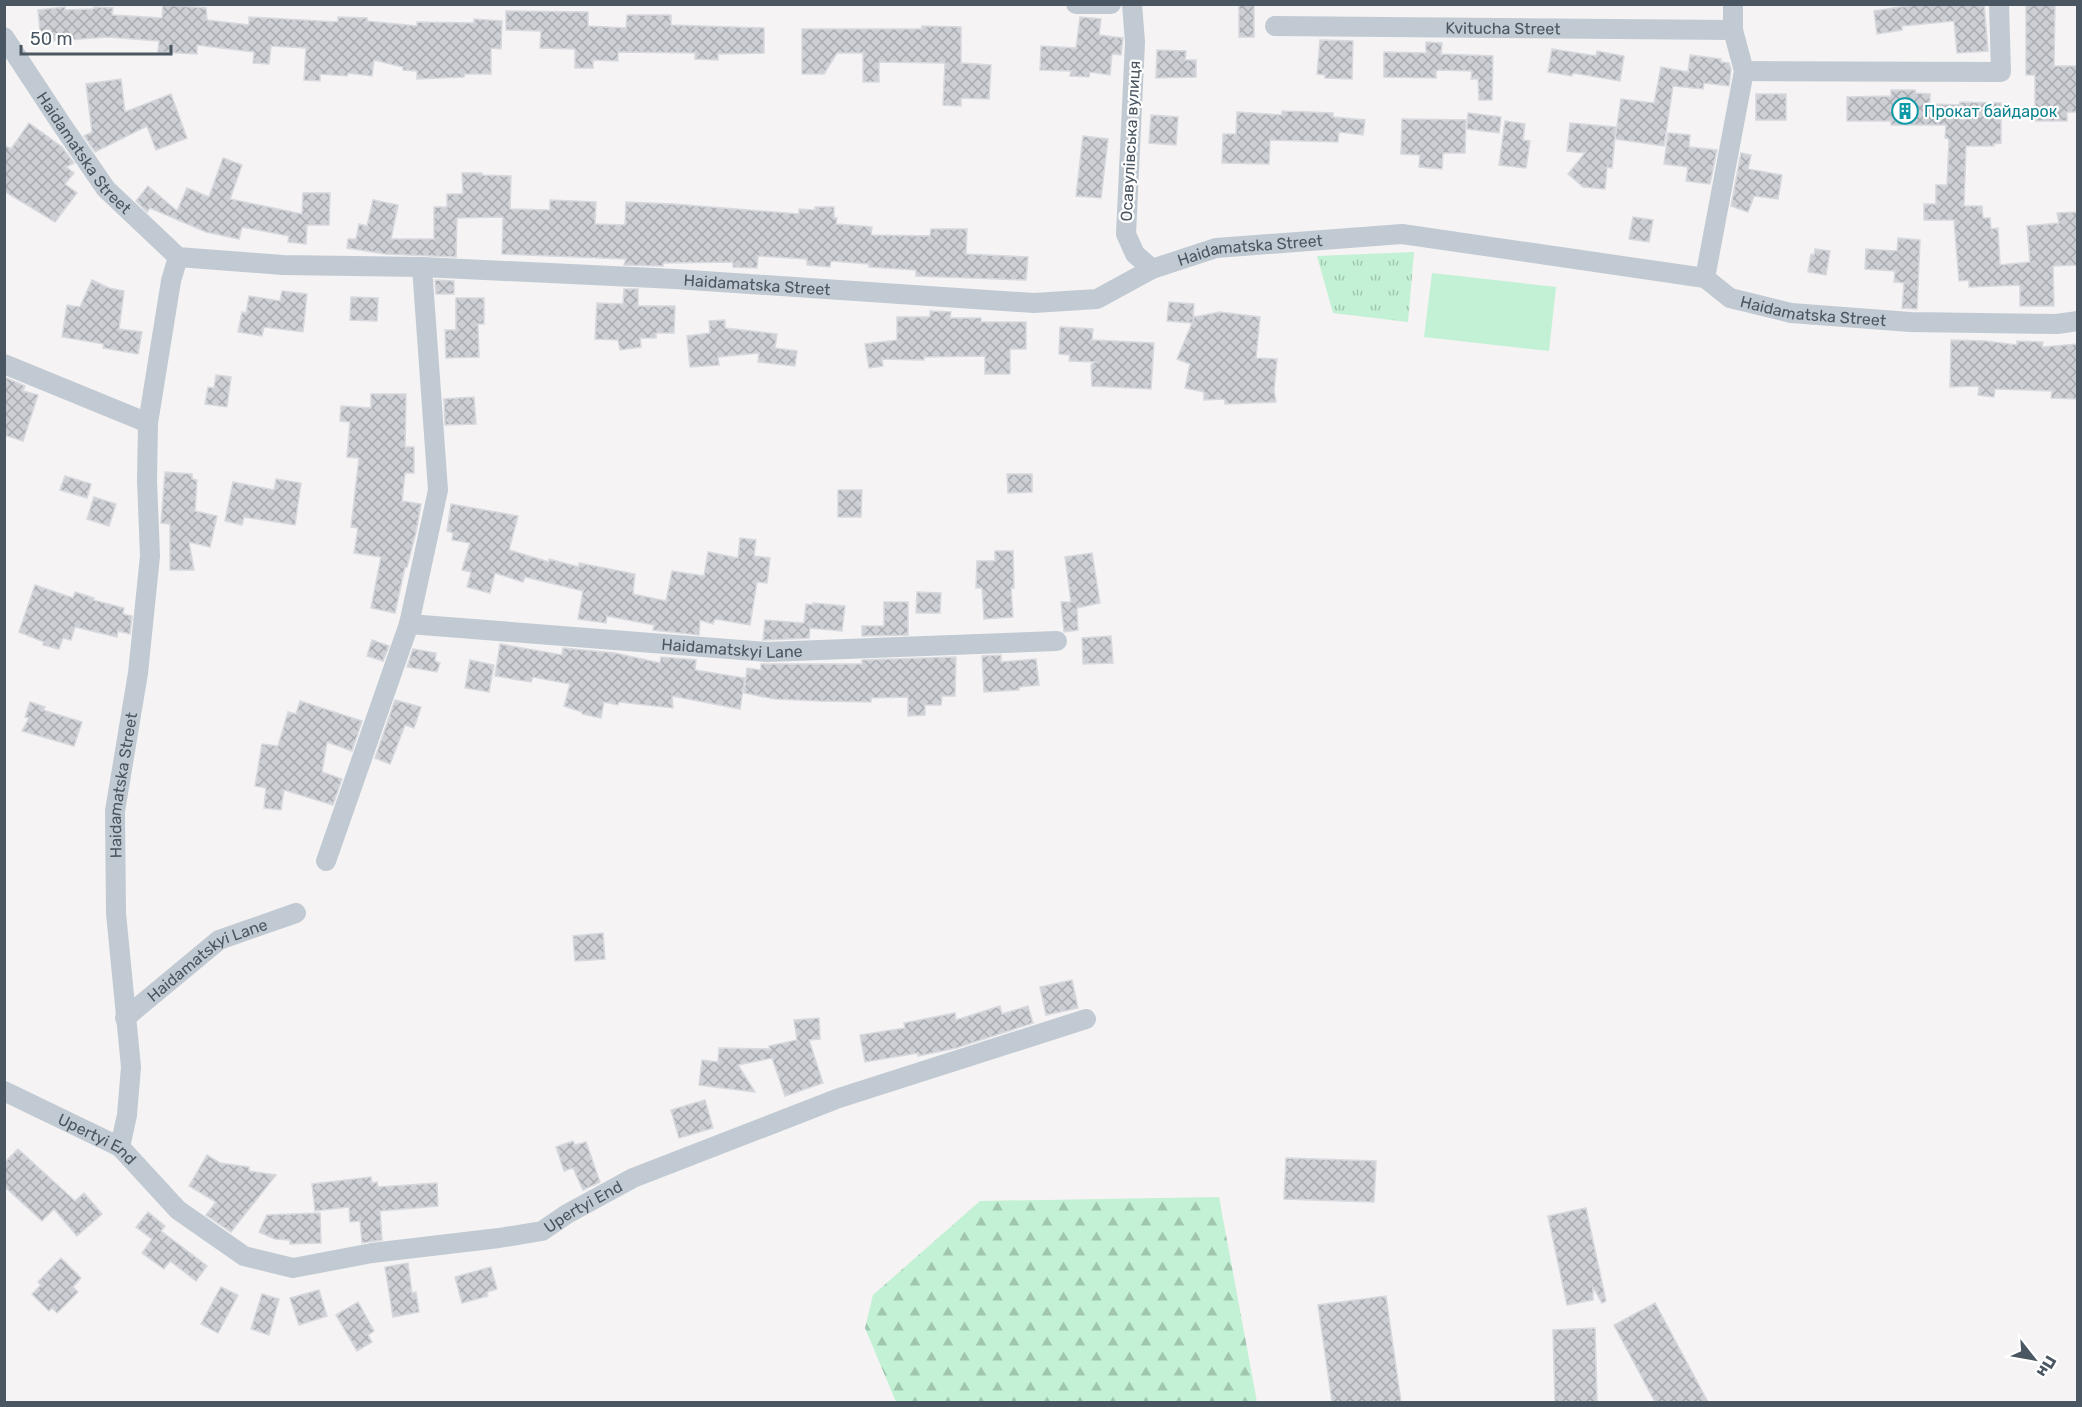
<svg xmlns="http://www.w3.org/2000/svg" width="2082" height="1407" font-family="Rubik,sans-serif">
	<defs>
		<pattern id="forest-firs" width="22" height="20" patternUnits="userSpaceOnUse" patternTransform="scale(1.5)"><rect width="22" height="20" fill="#c3f1d5"/><path d="M5 1l3.5 6h-7zM16 11l3.5 6h-7z" fill="#a0c6b0"/></pattern>
		<pattern id="park-tufts" width="24" height="20" patternUnits="userSpaceOnUse" patternTransform="scale(1.5)"><rect width="24" height="20" fill="#c3f1d5"/><path d="M3 7l-1-3M5 7V3M7 7l1-3M15 17l-1-3M17 17v-4M19 17l1-3" fill="none" stroke="#a0c6b0"/></pattern>
		<pattern id="building-cross-hatch" width="8" height="8" patternUnits="userSpaceOnUse" patternTransform="scale(1.5)"><rect width="8" height="8" fill="#cdcfd5"/><path d="M0 0l8 8M0 8l8-8" fill="none" stroke="#a8abb0"/></pattern>
	</defs>
	<rect width="100%" height="100%" fill="#f5f3f3"/>
	<!-- grass -->
	<path fill="#c3f1d5" d="M1432,273L1556,287L1549,351L1424,337Z"/>
	<!-- forest -->
	<path fill="url(#forest-firs)" d="M1219,1197L1257,1402H896L865,1328L873,1295L980,1201Z"/>
	<!-- park -->
	<path fill="url(#park-tufts)" d="M1414,252L1408,322L1333,313L1317,256Z"/>
	<!-- building -->
	<g fill="url(#building-cross-hatch)" stroke="#d7d9de" stroke-width="1.5">
		<rect x="1239" y="4" width="15" height="33"/>
		<path d="M1920,4H1984L1988,51L1957,53L1954,21L1902,26V30L1877,34L1874,11Z"/>
		<path d="M2026,4H2055L2054,66H2078V112H2067V121H2035V75H2026Z"/>
		<path d="M163,5L206,8L207,20L249,25V17L338,22V17L367,18V21L417,26V22L474,23V19L502,21L501,49L491,48V74H465L464,77L417,79V71L403,70V67L374,60L372,76L348,73L347,76L320,74V81L304,80L306,48L271,46L269,64L253,63L254,52L197,45V54L158,52L159,41L108,37L41,42L38,10L65,7V10L93,9L94,7L113,8L112,15L162,18Z"/>
		<path d="M506,11L588,12V26L626,28L627,15H671V25L764,28V53L718,54V60L695,59V53L618,52V61L593,60V68H575V49L540,48L541,31L506,30Z"/>
		<path d="M1080,17L1101,19L1099,35L1123,38L1121,55L1112,54L1110,75L1090,72L1089,77L1070,76L1071,71L1040,70L1041,46L1076,48Z"/>
		<path d="M922,26L961,27V63L991,65L989,99L961,98V106L943,105L945,63L879,62V82H863V53H837L824,74H802V29H922Z"/>
		<path d="M1320,40L1353,41L1352,79L1325,78V75L1317,74Z"/>
		<path d="M1426,42L1442,43L1441,54L1493,56L1492,100H1479L1478,79H1471L1472,71L1439,70L1436,71V78L1384,77V52L1426,53Z"/>
		<path d="M1552,49L1596,56L1597,51L1624,56L1620,81L1573,73L1572,76L1548,72Z"/>
		<path d="M1157,50L1186,51L1185,60H1196V77L1156,78Z"/>
		<path d="M1690,55L1721,59V62L1729,63L1731,69L1729,86L1704,83L1703,89L1673,86L1664,146L1615,139L1621,99L1654,103L1661,67L1688,72Z"/>
		<path d="M121,79L125,112L171,94L187,138L156,150L147,126L95,152L84,136L92,132L86,84Z"/>
		<path d="M1891,90H1915L1916,93L1930,94V104L1960,105V102L2001,103V143L1993,144L1994,146H1966L1964,206H1982L1983,218H1990L1991,229L1998,228L2000,265L2030,262L2027,226L2059,223L2057,213L2078,212V265L2053,266L2054,306H2020V285L1969,287V280L1959,281L1954,220H1924V204H1936V185H1947L1949,139L1945,138L1946,125H1891V121H1847V97L1891,96Z"/>
		<rect x="1756" y="94" width="30" height="26"/>
		<path d="M1282,111L1333,113V117L1365,120L1363,135L1339,132L1338,142L1270,140L1269,164L1222,163L1223,134H1236L1237,112L1282,115Z"/>
		<path d="M1468,113L1501,117L1499,133L1467,129Z"/>
		<path d="M1151,115L1178,117L1176,145L1149,143Z"/>
		<path d="M1402,119L1466,120L1465,153H1443L1442,169L1419,167L1420,155L1401,154Z"/>
		<path d="M1505,121L1525,124L1523,140L1530,141L1526,168L1499,165Z"/>
		<path d="M29,123L62,147L74,163L66,167L74,173L65,184L77,193L55,222L4,191V145L11,149Z"/>
		<path d="M1570,123L1616,127L1612,168L1607,167L1605,189L1583,187L1568,174L1585,153L1567,151Z"/>
		<path d="M1668,133L1690,135L1689,147L1717,150L1710,184L1686,181L1688,167L1664,164Z"/>
		<path d="M1083,136L1108,139L1101,198L1076,196Z"/>
		<path d="M1741,153L1751,155L1748,169L1782,175L1778,199L1754,196L1748,212L1731,206Z"/>
		<path d="M223,158L242,165L230,199L302,214L303,193H330L329,225H307L306,244L288,242L289,236L242,227L239,239L206,232L150,208L147,212L136,201L148,186L177,211L187,188L209,197Z"/>
		<path d="M462,173H482V175L511,176L510,209L550,210V200L596,202L595,224L625,225L626,202L673,204L799,214V209L815,210V207H834V218H837L836,224L872,227L871,235L930,236L931,229H967L966,254L1028,257L1026,280L916,276V270L869,267V264L831,261L830,267L807,265V259L758,256L757,268L733,267V262L663,263V266L624,265L626,259L502,254L503,217L457,218L456,257L386,254L347,248L348,239H356L359,224L367,226L373,200L398,205L391,239H434V207H447V194H463Z"/>
		<path d="M1633,217L1653,220L1649,242L1629,239Z"/>
		<path d="M1898,238L1920,240L1917,309L1902,308L1904,283L1894,282L1895,271L1865,269L1866,249L1897,251Z"/>
		<path d="M1815,249L1830,251L1826,275L1808,272L1811,254L1814,255Z"/>
		<path d="M92,280L109,288L124,291L119,329L142,332L138,354L103,348L104,344L62,337L67,305L80,307Z"/>
		<path d="M435,280L454,281V294H436Z"/>
		<path d="M624,289H638V306H675L674,333H656V338H640L641,347L620,350L618,340L595,339L597,303L623,304Z"/>
		<path d="M282,291L307,294L303,332L264,327L262,336L238,332L242,312L246,313L249,296L280,301Z"/>
		<path d="M351,297L378,298L377,321L350,320Z"/>
		<path d="M456,298H484V324H478L479,357L446,358L445,330H456Z"/>
		<path d="M1169,302L1194,304L1193,321L1194,317L1220,312L1260,317L1256,358L1277,359L1274,390L1276,402L1225,404V399L1204,400V392L1185,388L1190,364L1177,359L1192,323L1167,321Z"/>
		<path d="M930,311L951,312L950,318H981V322H1026V349H1010V374H985V356L924,357V360L882,359L883,366L869,368L865,344L897,340V317H930Z"/>
		<path d="M725,320V328L777,334L775,348L797,351L795,366L758,362L759,353L718,357L719,365L690,367L687,336L710,333L709,321Z"/>
		<path d="M1060,327L1093,329L1092,340L1154,343L1151,389L1092,386L1091,365L1095,362L1069,361L1070,355L1059,354Z"/>
		<path d="M1951,340L1985,341L2017,345V341L2043,342L2042,347L2078,344V399L2051,398L2052,391L1995,389L1994,397L1978,395L1979,386L1950,387Z"/>
		<path d="M216,375L231,377L227,407L205,404L208,387L214,388Z"/>
		<path d="M4,377L25,386L23,391L38,395L23,441L4,435Z"/>
		<path d="M371,394H406L405,447H414V473H405L402,501L421,504L416,532L407,567H405L395,613L371,608L381,557L354,553L358,528L351,527L359,458L347,457L350,422L340,421L341,406L371,408Z"/>
		<path d="M474,397L476,424L445,425L444,399Z"/>
		<path d="M165,472L192,474V479L197,480L195,511L217,516L210,547L189,542L194,570H170V524L161,523Z"/>
		<path d="M1007,474H1032V492L1008,493Z"/>
		<path d="M65,476L91,484L87,498L60,490Z"/>
		<path d="M276,479L301,483L295,525L244,517L242,525L225,521L233,482L274,490Z"/>
		<path d="M838,490H862L861,517H838Z"/>
		<path d="M94,497L116,504L109,526L87,519Z"/>
		<path d="M451,504L518,516L509,550L549,562V559L579,567V563L635,574L633,594L666,601L672,571L704,576L708,552L738,558L740,538L756,540L754,556L770,558L767,583L757,582L750,625L715,619L713,624L700,620L699,635L653,630L654,625L607,616L606,623L578,619L583,591L525,577L523,582L495,573L490,593L467,587L471,572L462,570L470,543L452,540L453,533L447,531Z"/>
		<path d="M995,551H1013L1014,588H1011L1013,617L984,619L982,588H976L977,561H995Z"/>
		<path d="M1092,553L1100,603L1077,608L1078,630L1064,632L1061,602H1071L1065,557Z"/>
		<path d="M35,585L73,598L75,592L94,598L93,600L124,608L123,614L132,616L130,634L118,631L117,637L75,627L71,640L63,638L59,649L43,645L44,642L19,632Z"/>
		<path d="M917,592L941,593L940,613H916Z"/>
		<path d="M884,602H908V635L862,636V626H884Z"/>
		<path d="M813,603L845,606L842,631L810,628L809,638L763,640L765,620L804,623L806,604L813,605Z"/>
		<path d="M1111,636L1113,663L1083,664L1082,638Z"/>
		<path d="M372,640L389,646L383,661L367,656Z"/>
		<path d="M500,644L562,655L563,648L615,653L660,663L661,657L696,660L695,670L745,678L740,709L672,696L673,708L619,702L618,705L604,702L601,718L582,714V712L564,706L570,684L533,677L531,682L495,676Z"/>
		<path d="M413,649L436,653L435,661L440,663L437,672L407,667Z"/>
		<path d="M1001,655V662L1036,659L1039,685L1019,687V690L984,692L982,656Z"/>
		<path d="M956,657L955,696H942L941,705H925V715L908,716V697L871,698V702L819,701L775,699L744,693L747,668L761,670V664H862V660Z"/>
		<path d="M470,660L494,665L489,692L465,688Z"/>
		<path d="M395,700L421,707L414,728L405,725L390,764L375,758Z"/>
		<path d="M300,701L362,721L352,751L327,742L322,772L342,779L333,805L284,790L281,810L264,808L266,788L255,786L262,744L278,746L288,712L296,714Z"/>
		<path d="M30,702L45,707L43,710L82,722L74,746L22,731L29,718L25,717Z"/>
		<path d="M603,933L605,959L575,961L573,936Z"/>
		<path d="M1072,980L1078,1008L1046,1015L1040,987Z"/>
		<path d="M1000,1006L1002,1014L1028,1006L1033,1023L956,1048L918,1056V1053L865,1062L860,1035L905,1028L904,1023L955,1013L956,1020Z"/>
		<path d="M819,1018L820,1039L809,1040L823,1083L785,1096L772,1058L738,1065L755,1092L699,1085L702,1060L718,1062L719,1048L770,1049L769,1046L797,1040L794,1020Z"/>
		<path d="M705,1100L713,1128L679,1138L671,1110Z"/>
		<path d="M573,1141L575,1145L586,1142L600,1182L583,1190L573,1168L564,1171L556,1147Z"/>
		<path d="M18,1149L75,1201L84,1193L102,1214L77,1236L54,1209L42,1221L4,1186V1163Z"/>
		<path d="M207,1155L220,1163L249,1167V1171L276,1175L231,1232L206,1215L216,1202L189,1186Z"/>
		<path d="M1286,1158L1376,1161L1374,1202L1284,1199Z"/>
		<path d="M371,1177L372,1183L377,1182L378,1187L437,1183L438,1206L380,1211L382,1240L362,1243L360,1221L350,1222L349,1207L315,1211L312,1184Z"/>
		<path d="M1586,1208L1606,1301L1602,1303L1593,1287V1300L1567,1305L1548,1216Z"/>
		<path d="M148,1212L165,1226L161,1231L207,1266L196,1281L170,1261L164,1269L142,1253L152,1239L136,1227Z"/>
		<path d="M320,1213L321,1243L290,1244V1240L275,1239L259,1232L267,1215Z"/>
		<path d="M61,1258L81,1278L73,1287L78,1292L57,1313L52,1308L49,1311L32,1294L41,1285L38,1282Z"/>
		<path d="M408,1263L412,1293L416,1292L419,1312L393,1317L385,1267Z"/>
		<path d="M491,1267L497,1289L487,1292L488,1296L462,1303L455,1277Z"/>
		<path d="M221,1287L238,1295L218,1333L201,1324Z"/>
		<path d="M319,1290L327,1316L299,1325L290,1298Z"/>
		<path d="M262,1294L279,1299L269,1335L251,1329Z"/>
		<path d="M1386,1296L1401,1402H1332L1318,1305Z"/>
		<path d="M358,1302L374,1331L368,1335L372,1342L357,1351L336,1315Z"/>
		<path d="M1655,1303L1708,1402H1655L1614,1325Z"/>
		<path d="M1595,1328L1597,1402H1555L1553,1330Z"/>
	</g>
	<g fill="none" stroke-linecap="round" stroke-linejoin="round">
		<!-- minor -->
		<g stroke="#c1cad2" stroke-width="20">
			<path d="M1076,4H1111"/>
			<path d="M1132,4L1135,42L1126,234L1135,254L1152,269"/>
			<path id="s1" d="M1275,26L1733,30"/>
			<path id="s2" d="M4,37L62,125L106,189L178,257L283,265L422,267L675,279L1034,303L1097,299L1152,269L1216,248L1402,234L1705,278L1730,298L1791,313L1910,322L2057,324L2078,321"/>
			<path d="M1744,71L2001,72L1999,4"/>
			<path d="M1705,278L1744,71L1733,30V4"/>
			<path d="M4,364L148,423"/>
			<path id="s3" d="M409,624L767,652L1057,641"/>
			<path d="M326,861L409,624L438,490L422,267"/>
			<path id="s4" d="M125,1018L219,940L296,913"/>
			<path id="s5" d="M4,1091L120,1147L178,1210L244,1256L293,1268L372,1253L499,1238L542,1231L567,1214L633,1178L839,1098L1086,1019"/>
			<path id="s6" d="M120,1147L127,1115L131,1067L116,913L115,811L138,673L150,556L147,480L148,423L171,281L178,257"/>
		</g>
	</g>
	<!-- icons -->
	<defs>
		<g id="building-ring" transform="scale(1.35)"><circle r="9.5" fill="#fff" stroke="#0f9aa8" stroke-width="1.5"/><path d="M-4-6H4V6H1V3H-1V6H-4ZM-2.5-4.3h1.7v1.8h-1.7ZM.8-4.3h1.7v1.8H.8ZM-2.5-1h1.7V.8h-1.7ZM.8-1h1.7V.8H.8Z" fill="#0f9aa8"/></g>
	</defs>
	<g fill-rule="evenodd">
		<use href="#building-ring" x="1905" y="111"/>
	</g>
	<g text-anchor="middle" stroke-width="4.5" stroke-linejoin="round" paint-order="stroke">
		<!-- street labels -->
		<g font-size="16" fill="#4a5661" stroke="#fff">
			<text dy="6" stroke="none"><textPath href="#s1" startOffset="228">Kvitucha Street</textPath></text>
			<text transform="translate(1130 141) rotate(-87)" y="6">Осавулівська вулиця</text>
			<text dy="6" stroke="none"><textPath href="#s2" startOffset="141">Haidamatska Street</textPath></text>
			<text dy="6" stroke="none"><textPath href="#s2" startOffset="1366">Haidamatska Street</textPath></text>
			<text dy="6" stroke="none"><textPath href="#s2" startOffset="862">Haidamatska Street</textPath></text>
			<text dy="6" stroke="none"><textPath href="#s2" startOffset="1942">Haidamatska Street</textPath></text>
			<text dy="6" stroke="none"><textPath href="#s3" startOffset="324">Haidamatskyi Lane</textPath></text>
			<text dy="6" stroke="none"><textPath href="#s6" startOffset="364">Haidamatska Street</textPath></text>
			<text dy="6" stroke="none"><textPath href="#s4" startOffset="102">Haidamatskyi Lane</textPath></text>
			<text dy="6" stroke="none"><textPath href="#s5" startOffset="105">Upertyi End</textPath></text>
			<text dy="6" stroke="none"><textPath href="#s5" startOffset="645">Upertyi End</textPath></text>
		</g>
		<!-- culture labels -->
		<g font-size="16" fill="#0d838f" stroke="#fff" text-anchor="start">
			<text x="1924" y="117">Прокат байдарок</text>
		</g>
	</g>
	<!-- border -->
	<rect width="2082" height="1407" fill="none" stroke="#4a5661" stroke-width="12"/>
	<!-- north arrow -->
	<g transform="translate(2034 1359) rotate(121)" stroke="#ffffff" stroke-width="4.5" paint-order="stroke">
	<path d="M0-4.5L10 22L0 15L-10 22Z" fill="#4a5661"/>
	<text y="-9" font-size="16" font-weight="bold" text-anchor="middle" fill="#4a5661">Пн</text>
	</g>
	<!-- scale -->
	<path d="M21 45v9h150v-9" fill="none" stroke="#4a5661" stroke-width="3"/>
	<text x="30" y="45" font-size="18" fill="#4a5661" stroke="#ffffff" stroke-width="4.5" paint-order="stroke">50 m</text>
</svg>
